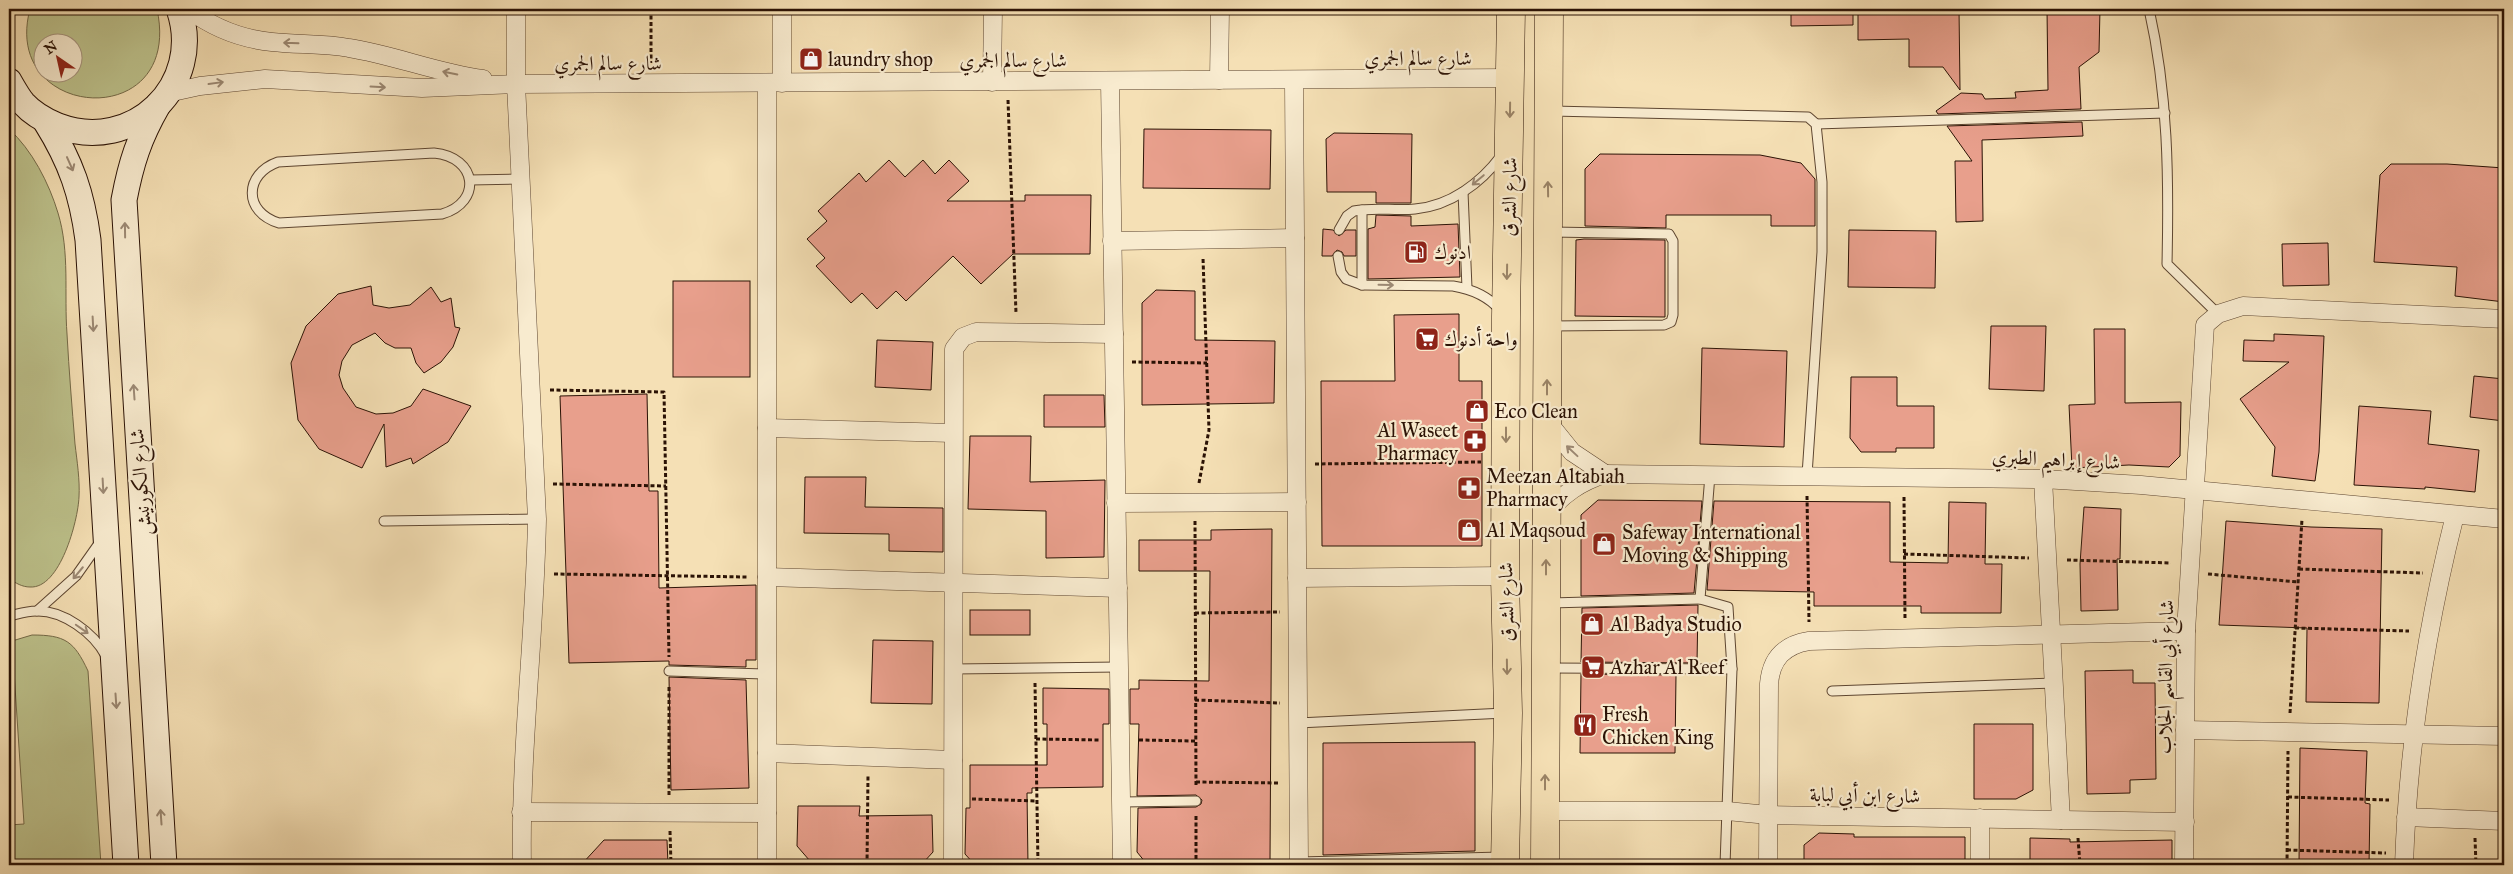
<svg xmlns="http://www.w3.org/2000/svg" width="2513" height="874" font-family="'IM FELL Great Primer',Amiri,serif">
	<rect width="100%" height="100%" fill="#f5e0b5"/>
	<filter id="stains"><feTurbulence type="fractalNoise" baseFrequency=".004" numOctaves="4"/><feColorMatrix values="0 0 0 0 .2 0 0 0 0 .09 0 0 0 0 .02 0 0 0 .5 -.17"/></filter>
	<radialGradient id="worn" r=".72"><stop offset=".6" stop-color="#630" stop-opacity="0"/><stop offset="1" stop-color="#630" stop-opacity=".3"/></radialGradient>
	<!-- green -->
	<g fill="#bdc28c" stroke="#746a48" fill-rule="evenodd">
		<path d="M30,9H157C184,134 0,121 30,9ZM42,42H72V72H42Z"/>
		<path d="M9,129C32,150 49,183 58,213C70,252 64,294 67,334C69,371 72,407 75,444C77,461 80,480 79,497C78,521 60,589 30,587C22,587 16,583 9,579Z"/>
		<path d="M32,635C65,635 74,641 88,671L101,865H9V825L24,824L12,641Z"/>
	</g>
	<!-- building -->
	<g fill="#e89f8c" stroke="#2b1205">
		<path d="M1791,9H1853V25L1791,26Z"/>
		<path d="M1858,9H1959L1960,90L1943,67H1909V39L1858,40Z"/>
		<path d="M2047,9H2100L2099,52L2079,67L2081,109L1938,114L1936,111L1961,93L1982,94L1985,99L2016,98L2015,92L2048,90Z"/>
		<path d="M2082,122L2083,136L1982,140L1983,221L1956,222L1955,161H1972L1947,126Z"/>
		<path d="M1144,129L1271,130L1270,189L1143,188Z"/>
		<path d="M1334,133L1412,134L1411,203H1376V192H1327L1326,139Z"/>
		<path d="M1600,154L1760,155L1801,163L1815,179V226H1771V215H1666V228L1585,226V169Z"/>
		<path d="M889,160L905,177L923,160L935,174L949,160L969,181L947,201H1025V195H1091L1090,254H1013L981,284L953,256L906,301L896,291L877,309L862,293L851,303L816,266L825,258L807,239L827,221L818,211L859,173L866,182Z"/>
		<path d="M2391,164H2447L2504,168V302L2455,296L2457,267L2374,262L2380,175Z"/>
		<path d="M1376,215L1411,216V226L1458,224L1460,277L1368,279V229L1375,227Z"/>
		<path d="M1323,229L1333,230L1339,236L1346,230H1356V256H1344L1342,252L1337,250L1332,256H1322Z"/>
		<path d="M1849,230L1936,231L1935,288L1848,287Z"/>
		<path d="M1584,239L1665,240V317L1575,316L1576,240Z"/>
		<path d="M2328,243L2329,285L2283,286L2282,244Z"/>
		<rect x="673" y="281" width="77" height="96"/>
		<path d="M371,286L373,305L389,308L410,305L431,287L441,302L451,298L455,327L460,328L453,347L441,362L424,373L416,363L411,348H395L385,343L375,333L352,345L342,361L339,375L343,388L356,407L376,414L393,413L411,406L423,389L471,406L448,442L413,464L411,458L386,467L384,424L362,468L319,449L298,420L291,363L306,326L338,294Z"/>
		<path d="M1156,290L1195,291V340L1275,341L1274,403L1142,405V303Z"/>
		<path d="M1459,314V381H1482V546H1322L1321,381H1395L1394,315Z"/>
		<path d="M1991,326H2046L2044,391L1989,389Z"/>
		<path d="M2094,329H2125V403L2181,402L2180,456L2169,467L2129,465L2072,468L2069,405L2095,404Z"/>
		<path d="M2274,334L2324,336L2319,452L2315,481L2272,476L2275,447L2240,399L2289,362L2243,361L2244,340L2274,341Z"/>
		<path d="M877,340L933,342L931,390L875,387Z"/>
		<path d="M1702,348L1787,351L1784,447L1700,444Z"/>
		<path d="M2474,376L2504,379V421L2470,417Z"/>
		<path d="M1851,377H1897V406H1934V448H1896V452H1861L1850,438Z"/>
		<path d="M647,394L649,491H658L659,588L756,585V660H746V667L669,665V661L569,663L560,396Z"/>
		<path d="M1044,395H1104L1105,427H1044Z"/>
		<path d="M2359,406L2431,411L2428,444L2479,450L2475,492L2425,487V489L2354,485Z"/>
		<path d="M970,436H1031L1030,482L1105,480L1104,557L1046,558V511L968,509Z"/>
		<path d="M805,477H866L865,507L943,508V552L889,551V534L804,533Z"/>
		<path d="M1598,500L1702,501L1694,593L1581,596V515Z"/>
		<path d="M1714,501L1890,502V562L1948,563L1949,502L1986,503L1985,564H2002L2001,613H1921V606H1814V592L1707,590Z"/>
		<path d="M2084,507L2121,509L2120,559H2117L2118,610L2081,611L2080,564Z"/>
		<path d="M2226,521L2311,527L2382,529L2379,703L2306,702L2307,628L2219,625Z"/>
		<path d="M1272,529L1270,861L1146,863L1137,852L1138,808L1196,807L1201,804L1202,800L1196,795L1137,796L1139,724H1130V689H1139V680L1209,681L1210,571H1139V540H1211V530Z"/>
		<path d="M1698,605L1697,663L1581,662L1582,608Z"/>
		<rect x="970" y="610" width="60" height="25"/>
		<path d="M873,640L933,641L932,704L871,703Z"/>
		<path d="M2133,670V683H2155L2156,779L2130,780V793L2087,794L2085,671Z"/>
		<path d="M1581,674L1676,675L1675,753H1580Z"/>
		<path d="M669,677L746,680L749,788L671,790Z"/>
		<path d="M1043,688L1109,689V724H1103V787L1032,788V793H1027L1028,865H975L965,854L966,808H970V765H1047V724H1043Z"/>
		<path d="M1974,724H2033V790L2016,799H1974Z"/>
		<path d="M1475,742V851L1323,855V743Z"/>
		<path d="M2300,748L2367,751L2365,803L2370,804L2369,865H2299Z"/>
		<path d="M798,806H860L859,816L932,815L933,852L922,864L810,861L797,846Z"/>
		<path d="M1819,833L1854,834V837H1965V865H1804V845Z"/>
		<path d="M2030,838L2070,839V842L2172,840V865H2030Z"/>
		<path d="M604,840H667L668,865H581Z"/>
	</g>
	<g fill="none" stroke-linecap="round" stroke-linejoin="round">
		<!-- service casing -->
		<g stroke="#5e4631" stroke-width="11">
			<g id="service">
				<path d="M2149,9C2168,94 2169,177 2167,264L2218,314"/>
				<path d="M1552,111L1808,117L1816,124L1822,182V252L1807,475"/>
				<path d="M1816,124L2165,113"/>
				<path d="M434,153C477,157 483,202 442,214L279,223C243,212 244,174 278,162Z"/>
				<path d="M470,180L520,179"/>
				<path d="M1463,192L1467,288"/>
				<path d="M1339,230L1347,216L1354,211C1374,207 1395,211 1415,209C1450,206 1481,183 1501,156"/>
				<path d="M1338,256L1341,272L1346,279L1362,285L1453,286C1471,289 1488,296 1500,310"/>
				<path d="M1362,285V210"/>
				<path d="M1550,326L1664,325L1671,322L1673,315V241L1669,234L1552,232"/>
				<path d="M1710,475L1700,599L1728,607L1732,669L1725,865"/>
				<path d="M384,521L537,519"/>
				<path d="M1550,603L1700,599"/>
				<path d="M37,611L76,576L100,542"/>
				<path d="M9,616C18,614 27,611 36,611C63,610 94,633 106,656"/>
				<path d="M1550,668L1732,669"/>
				<path d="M953,669L1119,667"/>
				<path d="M669,671L767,674"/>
				<path d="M1832,691L2054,683"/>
				<path d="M1298,723L1505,713"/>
				<path d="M1121,802L1196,801"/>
				<path d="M1299,862L1502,857"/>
			</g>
		</g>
		<!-- minor casing -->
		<g stroke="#5e4631" stroke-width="19">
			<g id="minor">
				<path d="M188,9C212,27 242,39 272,42C298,45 323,43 349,48C394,55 437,73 483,79"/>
				<path d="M516,9V84L537,519C535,634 520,750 522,865"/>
				<path d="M1219,80L1220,9"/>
				<path d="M1294,80L1299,865"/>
				<path d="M1110,81L1122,865"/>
				<path d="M992,82L993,9"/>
				<path d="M782,83V9"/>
				<path d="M168,93L200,86L265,79L422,88L516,84L1510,78"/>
				<path d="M1112,241L1295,238"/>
				<path d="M1547,421L1572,452L1605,474"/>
				<path d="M767,428L953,433"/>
				<path d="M2043,479L2061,820"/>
				<path d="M1116,503L1297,502"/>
				<path d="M1546,514C1563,494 1580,482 1605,474L2043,479L2141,485L2504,519"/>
				<path d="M767,577L1118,588"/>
				<path d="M1297,578L1505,576"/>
				<path d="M2185,730L2504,736"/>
				<path d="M767,753L953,760"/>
				<path d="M1545,811H1727L1768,815L2185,822"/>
				<path d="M521,812L767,813"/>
				<path d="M2406,817L2504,821"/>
				<path d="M767,865V83"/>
				<path d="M953,865L954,349L963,337L976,332L1114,334"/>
				<path d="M1768,865L1769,684C1771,659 1784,645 1809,641L2186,631"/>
				<path d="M1980,865V818"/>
				<path d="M2184,865L2186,631L2205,325L2218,314L2243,306L2504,319"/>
				<path d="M2404,865C2408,747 2426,630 2455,515"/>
			</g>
		</g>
		<!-- secondary casing -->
		<g stroke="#2b1205" stroke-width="27">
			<g id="secondary">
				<path d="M9,81C13,88 18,97 23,103C32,113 46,121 58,126C133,154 205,85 179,9"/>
				<path d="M158,105C139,138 131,163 124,200L164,865"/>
				<path d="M46,122C71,162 82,194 88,240L126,865"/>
			</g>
		</g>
		<!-- primary casing -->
		<g stroke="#2b1205" stroke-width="29">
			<g id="primary">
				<path d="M1505,865L1508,713L1505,576L1506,317L1511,9"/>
				<path d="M1545,865L1549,9"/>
			</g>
		</g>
		<!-- path -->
		<g stroke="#2b1205" stroke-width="3" stroke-dasharray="4 2.5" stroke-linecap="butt">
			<path d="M651,9V63"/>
			<path d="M1008,100L1016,313"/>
			<path d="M1132,362L1207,363"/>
			<path d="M550,390L664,392L669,657"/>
			<path d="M1315,464L1481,462"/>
			<path d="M1199,483L1209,430L1203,258"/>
			<path d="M553,484L666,486"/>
			<path d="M1807,496L1809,622"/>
			<path d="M1904,497L1905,620"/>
			<path d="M1195,521L1196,787"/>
			<path d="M1904,554L2029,558"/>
			<path d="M2067,560L2171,563"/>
			<path d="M2299,569L2423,573"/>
			<path d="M554,574L748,577"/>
			<path d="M2208,574L2298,582"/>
			<path d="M1195,613L1280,612"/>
			<path d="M2295,628L2409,631"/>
			<path d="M1035,683L1038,865"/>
			<path d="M1195,700L1280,703"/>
			<path d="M2290,713L2302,519"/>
			<path d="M1036,739L1100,740"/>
			<path d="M1139,740L1195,741"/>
			<path d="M1196,782L1280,783"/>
			<path d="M669,795V686"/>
			<path d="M2288,797L2389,800"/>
			<path d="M972,799L1037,801"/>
			<path d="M1196,816V865"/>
			<path d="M670,831L671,865"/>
			<path d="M2078,838L2080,865"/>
			<path d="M2475,838L2476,865"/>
			<path d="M2287,850L2386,853"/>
			<path d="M867,865L868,775"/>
			<path d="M2287,865L2288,751"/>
		</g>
		<!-- service -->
		<use href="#service" stroke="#f8ebcf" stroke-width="9"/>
		<!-- minor -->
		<use href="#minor" stroke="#f8ebcf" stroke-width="18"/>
		<!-- secondary -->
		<use href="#secondary" stroke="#f8ebcf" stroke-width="25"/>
		<!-- primary -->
		<use href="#primary" stroke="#f5e0b5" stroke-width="28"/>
	</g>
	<!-- one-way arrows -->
	<defs><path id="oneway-shaft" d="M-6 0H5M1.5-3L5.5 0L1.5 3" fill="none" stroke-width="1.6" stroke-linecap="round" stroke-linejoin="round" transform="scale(1.25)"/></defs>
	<g stroke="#9c8974">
		<use href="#oneway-shaft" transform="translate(291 43) rotate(-178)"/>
		<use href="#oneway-shaft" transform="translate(450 73) rotate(-168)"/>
		<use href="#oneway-shaft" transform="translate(216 83) rotate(-8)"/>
		<use href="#oneway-shaft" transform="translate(378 87) rotate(3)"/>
		<use href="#oneway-shaft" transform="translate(70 164) rotate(66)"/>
		<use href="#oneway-shaft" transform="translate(1478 180) rotate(140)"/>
		<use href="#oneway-shaft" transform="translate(125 230) rotate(-91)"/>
		<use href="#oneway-shaft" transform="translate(1386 285) rotate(1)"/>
		<use href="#oneway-shaft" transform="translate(93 324) rotate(87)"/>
		<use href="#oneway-shaft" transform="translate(134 392) rotate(-94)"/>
		<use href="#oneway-shaft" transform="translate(1572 451) rotate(-137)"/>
		<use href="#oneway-shaft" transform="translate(103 486) rotate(87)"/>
		<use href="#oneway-shaft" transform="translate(78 573) rotate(130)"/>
		<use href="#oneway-shaft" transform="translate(82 629) rotate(35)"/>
		<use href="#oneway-shaft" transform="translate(116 701) rotate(86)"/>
		<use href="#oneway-shaft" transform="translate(161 817) rotate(-94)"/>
	</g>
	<g stroke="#9a8366">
		<use href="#oneway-shaft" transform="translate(1510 110) rotate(91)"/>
		<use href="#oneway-shaft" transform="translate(1548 189) rotate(-91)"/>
		<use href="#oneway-shaft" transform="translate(1507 272) rotate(91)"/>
		<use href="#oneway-shaft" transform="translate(1547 387) rotate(-90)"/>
		<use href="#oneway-shaft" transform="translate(1506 435) rotate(90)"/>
		<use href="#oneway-shaft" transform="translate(1546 567) rotate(-90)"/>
		<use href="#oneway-shaft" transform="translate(1507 667) rotate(89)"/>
		<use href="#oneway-shaft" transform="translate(1545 782) rotate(-90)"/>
	</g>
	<!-- icons -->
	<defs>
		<g id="shop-square" transform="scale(1.25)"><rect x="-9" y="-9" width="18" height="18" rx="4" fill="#8f2418" stroke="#f8ebcf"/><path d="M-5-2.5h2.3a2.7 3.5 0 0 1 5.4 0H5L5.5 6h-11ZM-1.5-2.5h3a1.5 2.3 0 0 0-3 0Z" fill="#fff"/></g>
		<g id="fuel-square" transform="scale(1.25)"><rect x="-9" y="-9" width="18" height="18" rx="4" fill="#8f2418" stroke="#f8ebcf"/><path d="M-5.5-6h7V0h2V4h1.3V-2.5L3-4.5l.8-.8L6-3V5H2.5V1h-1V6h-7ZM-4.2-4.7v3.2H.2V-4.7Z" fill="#fff"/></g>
		<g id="supermarket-square" transform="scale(1.25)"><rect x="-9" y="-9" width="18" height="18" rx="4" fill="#8f2418" stroke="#f8ebcf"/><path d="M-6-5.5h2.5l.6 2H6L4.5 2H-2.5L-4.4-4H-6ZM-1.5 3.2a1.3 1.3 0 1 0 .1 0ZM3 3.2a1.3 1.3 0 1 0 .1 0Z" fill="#fff"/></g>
		<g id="pharmacy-square" transform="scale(1.25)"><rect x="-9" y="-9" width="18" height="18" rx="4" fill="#8f2418" stroke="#f8ebcf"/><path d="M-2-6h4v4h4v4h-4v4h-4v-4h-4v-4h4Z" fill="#fff"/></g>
		<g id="restaurant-square" transform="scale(1.25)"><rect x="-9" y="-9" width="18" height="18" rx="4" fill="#8f2418" stroke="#f8ebcf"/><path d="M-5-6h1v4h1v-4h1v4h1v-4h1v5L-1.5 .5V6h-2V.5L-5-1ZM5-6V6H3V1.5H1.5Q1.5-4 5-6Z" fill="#fff"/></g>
	</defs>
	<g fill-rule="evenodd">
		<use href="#shop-square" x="811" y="59"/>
		<use href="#fuel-square" x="1416" y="252"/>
		<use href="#supermarket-square" x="1427" y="339"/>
		<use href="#shop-square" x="1477" y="411"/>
		<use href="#pharmacy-square" x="1475" y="441"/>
		<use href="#pharmacy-square" x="1469" y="488"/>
		<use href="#shop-square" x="1469" y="530"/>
		<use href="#shop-square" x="1604" y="544"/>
		<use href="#shop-square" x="1592" y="624"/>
		<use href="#supermarket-square" x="1593" y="667"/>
		<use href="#restaurant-square" x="1585" y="725"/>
	</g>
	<g text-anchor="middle" stroke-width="4.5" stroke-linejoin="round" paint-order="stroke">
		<!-- street labels -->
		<g font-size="20" fill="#2b1205" stroke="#f8ebcf">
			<text x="1418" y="65">شارع سالم الجمري</text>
			<text x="1013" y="67">شارع سالم الجمري</text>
			<text x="608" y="70">شارع سالم الجمري</text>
			<text transform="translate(1509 197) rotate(-89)" y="7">شارع الشرق</text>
			<text transform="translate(2056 459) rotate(3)" y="7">شارع إبراهيم الطبري</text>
			<text transform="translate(140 482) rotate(-94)" y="7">شارع الكورنيش</text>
			<text transform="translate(1506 602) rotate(-91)" y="7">شارع الشرق</text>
			<text transform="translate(2165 677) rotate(-89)" y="7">شارع أبي القاسم الجلاب</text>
			<text transform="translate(1865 795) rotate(1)" y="7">شارع ابن أبي لبابة</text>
		</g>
		<!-- poi labels -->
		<g font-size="20" fill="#2b1205" stroke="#f8ebcf" text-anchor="start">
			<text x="828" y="66">laundry shop</text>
			<text x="1434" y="259">ادنوك</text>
			<text x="1444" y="346">واحة أدنوك</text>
			<text x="1494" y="418">Eco Clean</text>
			<text x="1458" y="437" text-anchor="end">Al Waseet<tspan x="1458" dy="23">Pharmacy</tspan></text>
			<text x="1486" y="483">Meezan Altabiah<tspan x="1486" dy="23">Pharmacy</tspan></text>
			<text x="1486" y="537">Al Maqsoud</text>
			<text x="1622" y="539">Safeway International<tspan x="1622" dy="23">Moving &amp; Shipping</tspan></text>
			<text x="1610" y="631">Al Badya Studio</text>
			<text x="1610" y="674">Azhar Al Reef</text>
			<text x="1602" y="721">Fresh<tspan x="1602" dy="23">Chicken King</tspan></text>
		</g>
	</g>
	<!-- margin -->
	<rect width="2513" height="874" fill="none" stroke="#f5e0b5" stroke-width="30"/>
	<rect x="10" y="10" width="2493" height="854" fill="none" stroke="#2b1205" stroke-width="2.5"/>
	<rect x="15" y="15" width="2483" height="844" fill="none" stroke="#2b1205"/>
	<!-- north arrow -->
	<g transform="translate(58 58) rotate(326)"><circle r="24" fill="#f8ebcf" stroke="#a6947e"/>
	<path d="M0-4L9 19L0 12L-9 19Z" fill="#8f2418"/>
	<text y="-8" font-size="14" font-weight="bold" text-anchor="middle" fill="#2b1205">N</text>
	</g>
	<rect width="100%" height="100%" filter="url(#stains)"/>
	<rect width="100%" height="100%" fill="url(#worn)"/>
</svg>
